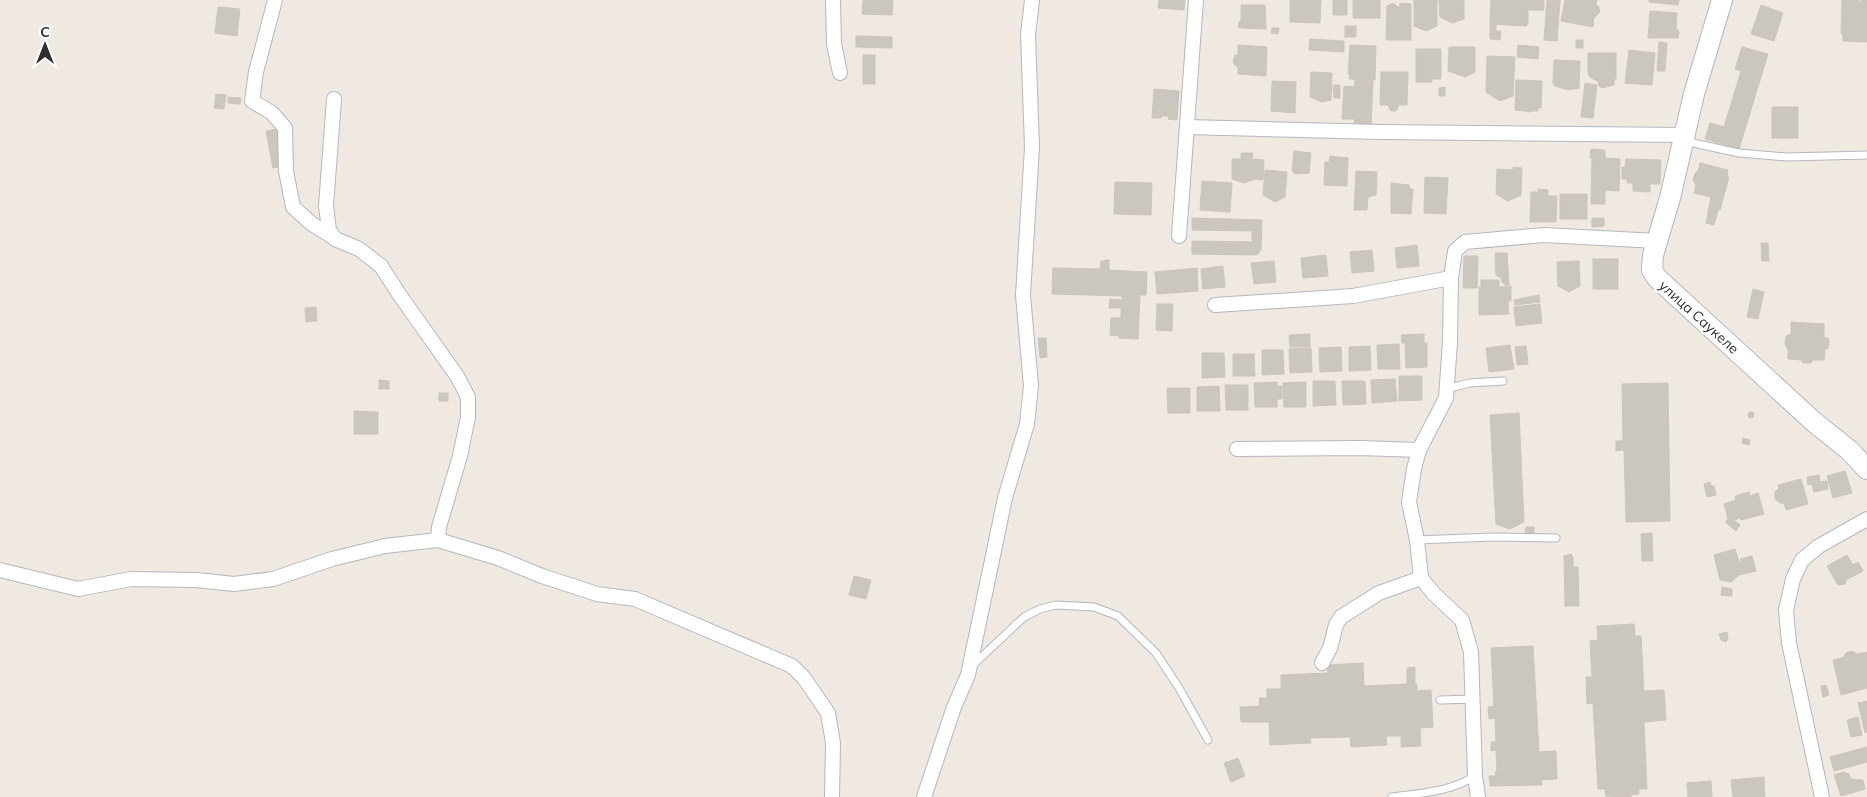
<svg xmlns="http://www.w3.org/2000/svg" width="1867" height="797" font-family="Mulish,sans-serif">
	<rect width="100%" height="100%" fill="#efe9e1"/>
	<!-- building -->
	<g fill="#cbc7bf" stroke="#cbc5ba">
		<path d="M863,0H893L892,15L862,14Z"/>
		<path d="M1159,0H1185L1184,10L1158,8Z"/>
		<path d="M1290,0H1321L1320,23L1290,22Z"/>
		<rect x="1333" y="0" width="14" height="15"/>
		<rect x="1353" y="0" width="27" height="18"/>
		<path d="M1414,0H1437V26L1426,31L1414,26Z"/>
		<path d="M1439,0H1464V19L1452,23L1440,17Z"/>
		<path d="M1491,0H1528V24L1526,26L1490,24Z"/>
		<path d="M1529,0H1544V10H1528Z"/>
		<path d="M1547,0H1560L1557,41L1544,40Z"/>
		<path d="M1565,0H1597L1596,5L1599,7L1600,12L1594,18L1593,27L1561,21Z"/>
		<path d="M1649,0H1679L1678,5L1649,2Z"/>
		<path d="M1842,0H1858L1861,2V0H1867V42L1843,41V35L1841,33Z"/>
		<path d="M1393,3L1398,7H1400V3L1411,4V40H1386L1387,6Z"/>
		<path d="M1241,5H1265L1266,29L1241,28L1238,27L1239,22L1241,20Z"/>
		<path d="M1761,5L1783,13L1774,41L1751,34Z"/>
		<path d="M218,7L240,9L237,36L215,33Z"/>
		<path d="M1650,11L1677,13L1676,28L1679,32L1678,38H1648Z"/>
		<path d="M1490,25H1496V31H1501L1500,40L1490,39Z"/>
		<rect x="1345" y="26" width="11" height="11"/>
		<path d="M1272,28H1279L1278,34L1271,33Z"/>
		<path d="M856,36L892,37V48L856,47Z"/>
		<path d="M1310,39L1344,41V52L1309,50Z"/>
		<rect x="1576" y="40" width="7" height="8"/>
		<path d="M1659,42L1667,43L1665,71H1657Z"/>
		<path d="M1238,45L1267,47L1266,76L1238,74V67L1235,65L1233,61L1235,55H1238Z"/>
		<path d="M1350,45L1376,46L1375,80L1349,79L1350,75L1348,74Z"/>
		<path d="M1518,45L1539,47L1538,59L1517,57Z"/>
		<path d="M1449,47H1475V72L1465,77L1448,71Z"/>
		<path d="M1742,47L1768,54L1739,149L1705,139L1710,123L1724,127L1741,71L1735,69Z"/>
		<path d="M1416,49H1441V79H1432V82H1416Z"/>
		<path d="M1629,50L1655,53L1652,85L1625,83Z"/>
		<path d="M1588,53H1616V79H1614V85L1602,88L1599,86L1598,81L1591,78L1588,74Z"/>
		<rect x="863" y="55" width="12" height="29"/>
		<path d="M1487,56L1515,57L1513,96L1500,101L1486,92Z"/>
		<path d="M1554,60L1580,61L1579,88L1568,90L1555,86L1553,83Z"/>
		<path d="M1311,72L1332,73L1331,100L1322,102L1310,97Z"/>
		<path d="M1381,72H1408L1407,105H1399L1396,111H1391L1388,105H1380Z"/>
		<path d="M1355,80L1373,81L1371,126H1354L1355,119H1342L1344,86L1354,87Z"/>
		<path d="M1516,80L1542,81L1541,108H1538V111H1532V112L1515,110Z"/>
		<path d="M1272,81L1296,82L1295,113L1271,111Z"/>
		<path d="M1585,83L1597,85L1593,118L1581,117Z"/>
		<path d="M1333,85H1340V98H1334Z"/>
		<path d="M1445,87V96H1439V88Z"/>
		<path d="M1154,89L1179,91L1177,120L1168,119L1169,116H1162L1161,118H1152Z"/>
		<path d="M216,94L226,95L224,109L214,108Z"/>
		<path d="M228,97L241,98L240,104L228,103Z"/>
		<rect x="1772" y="107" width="26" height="31"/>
		<path d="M277,129L283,166L273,168L266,131Z"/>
		<path d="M1591,149L1605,150V158L1620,159L1619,191L1605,190V204H1591L1592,158H1590Z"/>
		<path d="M1294,151L1311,153L1309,173L1295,174L1292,171Z"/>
		<path d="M1241,153H1253L1252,159L1264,160L1263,180L1255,179L1244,183L1232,179V159H1241Z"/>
		<path d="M1330,156L1348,158L1347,186L1324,185L1325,162H1329Z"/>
		<path d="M1626,159L1661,160L1660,184H1650V192L1633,191V183H1627V179H1622V167H1625Z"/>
		<path d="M1700,163L1728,170L1727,177H1729L1720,210H1718L1714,225L1706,223L1711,197L1694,193L1696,186L1693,179L1696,172H1698Z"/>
		<path d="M1513,167L1522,168L1521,195L1508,201L1496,194L1497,169L1513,170Z"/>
		<path d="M1265,170L1287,172L1285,197L1275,202L1263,195Z"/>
		<path d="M1356,171L1377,172L1376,195L1368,197L1367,210H1354Z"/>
		<path d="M1425,177L1448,178L1446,214L1424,213Z"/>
		<path d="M1202,181L1232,183L1230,212L1200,210Z"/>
		<path d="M1115,182L1152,183L1151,215L1114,214Z"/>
		<path d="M1391,183L1409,185L1410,189H1413L1411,214L1391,213Z"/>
		<path d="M1538,189L1548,190V196H1557L1556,222H1530L1531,192H1538Z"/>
		<rect x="1560" y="194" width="27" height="25"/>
		<path d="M1192,218L1262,220L1261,250L1257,255L1192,254V241L1252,242V231L1192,230Z"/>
		<path d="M1592,218H1604V226L1592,227Z"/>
		<path d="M1761,243H1768L1769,261H1762Z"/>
		<path d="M1417,245L1419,266L1397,268L1395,248Z"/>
		<path d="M1372,250L1374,271L1352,273L1350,252Z"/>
		<path d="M1495,253H1507L1509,285H1505L1502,282L1501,278L1496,275Z"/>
		<path d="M1326,255L1328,276L1303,278L1301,258Z"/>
		<path d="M1464,256H1478L1477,288H1463Z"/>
		<rect x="1593" y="259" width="25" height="30"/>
		<path d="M1105,260H1109V270L1147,272L1146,295H1140L1138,339L1119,338V336L1110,335L1111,318H1121V308H1109L1110,299L1122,300V296L1052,294L1053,268L1100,269L1101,261H1105Z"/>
		<path d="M1274,261L1276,282L1254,284L1251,263Z"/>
		<path d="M1579,261L1580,286L1569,292L1558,286L1557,262Z"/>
		<path d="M1223,266L1225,287L1203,289L1201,269Z"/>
		<path d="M1197,268L1198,291L1157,294L1155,272Z"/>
		<path d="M1481,280H1499V287L1511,286V301H1508L1509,314L1479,315V287H1481Z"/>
		<path d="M1753,289L1764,292L1758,319L1747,317Z"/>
		<path d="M1539,295L1540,302L1515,305L1514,300Z"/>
		<path d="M1157,304H1173L1172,331L1156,330Z"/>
		<path d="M1540,304L1542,323L1516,326L1514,307Z"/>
		<path d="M316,307L317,321L306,322L305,308Z"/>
		<path d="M1791,322L1824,324V338H1828L1829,341L1828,348L1825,349L1824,360H1813L1811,363H1803L1801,360L1788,359V350L1785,344L1786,336L1791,334Z"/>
		<path d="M1310,334V347H1290L1289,335Z"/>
		<path d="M1424,334V342L1402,343L1401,335Z"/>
		<path d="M1038,338H1046L1047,357L1040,358Z"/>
		<path d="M1405,343H1427V367L1406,368Z"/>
		<path d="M1399,344L1400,369H1378L1377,345Z"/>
		<path d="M1510,345L1514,369L1489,372L1486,348Z"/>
		<path d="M1370,346L1371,370L1349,371V347Z"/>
		<path d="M1526,346L1528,364L1517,365L1515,347Z"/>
		<path d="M1341,347L1342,371L1320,372L1319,348Z"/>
		<path d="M1311,348L1312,372L1290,373L1289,349Z"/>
		<path d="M1262,350H1283L1284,374L1262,375Z"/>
		<path d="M1202,353H1224L1225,377L1202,378Z"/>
		<path d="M1233,354H1254L1255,376H1233Z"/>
		<path d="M1399,376H1422V400L1399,401Z"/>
		<path d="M1395,379L1397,401L1372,403L1371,380Z"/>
		<path d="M379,380L389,381V389H379Z"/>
		<path d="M1313,381H1335L1336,405L1313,406Z"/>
		<path d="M1342,381H1365L1366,404L1343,405Z"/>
		<path d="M1277,382V386H1282V399H1277V407H1255L1254,383Z"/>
		<path d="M1306,382V407H1284L1283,383Z"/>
		<path d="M1668,383L1670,521L1626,522L1624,450L1616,451V441H1623L1622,384Z"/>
		<path d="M1225,385H1248V410H1226Z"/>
		<path d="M1219,386L1220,411H1197V387Z"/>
		<path d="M1167,388H1190V413H1168Z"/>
		<rect x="439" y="393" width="9" height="8"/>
		<path d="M354,411L378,412V434H354Z"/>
		<circle cx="1751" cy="415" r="3"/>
		<path d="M1519,413L1524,522L1510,529L1496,524L1490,415Z"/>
		<path d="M1743,438L1750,440L1749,445L1742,443Z"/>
		<path d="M1845,471L1852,493L1833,498L1827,476Z"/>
		<path d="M1819,475L1820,482L1827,481L1828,489L1814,492L1812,484L1808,485L1807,477Z"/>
		<path d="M1801,479L1808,504L1786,510L1784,503H1780L1775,499V492L1779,488L1778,485Z"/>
		<path d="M1710,482L1711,486H1714L1716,495L1707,497L1704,484Z"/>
		<path d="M1749,492L1750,496L1758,493L1764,514L1741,520L1740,518L1734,520L1740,525L1736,531L1725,522L1728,519L1724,504L1736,500L1735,496Z"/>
		<path d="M1526,527H1534V534H1525Z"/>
		<path d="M1652,533L1653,561H1642L1641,534Z"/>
		<path d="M1735,549L1739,562L1741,561L1740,559L1752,556L1756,571L1739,575L1731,582L1720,580L1714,555Z"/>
		<path d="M1571,554L1573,557V567H1578L1579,606H1565L1564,556Z"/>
		<path d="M1847,555L1853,565L1858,562L1863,571L1846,580L1845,584L1838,585L1827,566Z"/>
		<path d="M854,576L871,580L866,599L849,595Z"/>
		<path d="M1722,587L1732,589V596L1721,595Z"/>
		<path d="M1634,624L1635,636H1641L1644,691L1664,690L1666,720L1644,722L1647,789H1639V794L1631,795V797L1606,796L1605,789H1598L1593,703L1587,704L1586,677H1592L1590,641L1598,640L1597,626Z"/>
		<path d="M1727,632L1728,639L1726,642L1721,640L1719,634Z"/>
		<path d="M1533,646L1539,752L1556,751L1557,779L1541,780L1542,785L1490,786L1489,776H1496L1495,772H1497L1496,750L1491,751V742H1496L1495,718L1489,719L1488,707L1494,706L1491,648Z"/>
		<path d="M1852,651L1857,654L1867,652V688L1841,695L1833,660L1844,657L1846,653Z"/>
		<path d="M1363,663L1364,686L1407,684V668L1415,667V684H1417V691L1431,690L1433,727L1420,728L1421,746L1401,747V736H1386L1387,745L1351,747L1350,737L1310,738L1311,743L1270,745L1269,722H1241L1240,707L1260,706L1259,698H1267V689H1281V675L1328,673L1327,665Z"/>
		<path d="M1826,685L1829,695L1823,697L1821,686Z"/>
		<path d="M1867,701V732L1865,733L1858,703Z"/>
		<path d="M1858,717L1862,735L1851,737L1847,720Z"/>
		<path d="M1867,747V762L1834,771L1830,757Z"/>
		<path d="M1238,758L1245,776L1231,782L1224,763Z"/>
		<path d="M1843,772L1849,774L1851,779L1863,780L1865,789L1841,796L1834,775Z"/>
		<path d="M1764,777L1765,797H1733L1731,780Z"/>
		<path d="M1711,781L1712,797H1688L1687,783Z"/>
	</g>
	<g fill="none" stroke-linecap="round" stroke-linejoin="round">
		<!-- lane casing -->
		<g stroke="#b4b7c1" stroke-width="9">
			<g id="lane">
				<path d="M1684,141L1739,153L1787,157L1867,155"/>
				<path d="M1447,389L1469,383L1503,381"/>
				<path d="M1417,540L1493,537L1556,538"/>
				<path d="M973,665L1024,617L1040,609L1056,605L1094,607L1118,616L1156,653L1179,688L1208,740"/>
				<path d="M1440,700L1473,699"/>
				<path d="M1392,797C1421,793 1450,792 1475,776"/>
			</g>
		</g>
		<!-- street casing -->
		<g stroke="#b4b7c1" stroke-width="16">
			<g id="street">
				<path d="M275,0L256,72L252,101L272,113L285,128L286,171L293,207L312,224L333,237"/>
				<path d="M833,0L834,44L840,73"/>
				<path d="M334,99L326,206L329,230L335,239L359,249L381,266L399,294L457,376L468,397V417L460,456L439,527L438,540"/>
				<path d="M1187,127L1381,132L1685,135"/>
				<path d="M1179,236L1196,0"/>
				<path d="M1215,305L1353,296L1451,278"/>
				<path d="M1237,449L1360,448L1419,450"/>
				<path d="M0,570L78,589L131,579L196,580L234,584L273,579L332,559L385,546L438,540L498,558L542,576L597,594L635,599L792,666L804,678L828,713L833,743L832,797"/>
				<path d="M1322,663L1330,648L1336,625L1341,617L1379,593L1421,578"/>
				<path d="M924,797L954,707L968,675L1005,498L1027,424L1031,386L1023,295L1032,147L1028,35L1032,0"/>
				<path d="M1478,797L1475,776L1471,652L1462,620L1434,594L1421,578L1417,540L1409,502L1414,469L1419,450L1446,398L1450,342L1451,278L1455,251L1465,242L1544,235L1657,241"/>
				<path d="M1822,797L1789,643L1786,610L1793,579L1802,560L1819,546L1867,519"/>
			</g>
		</g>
		<!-- secondary casing -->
		<g stroke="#b4b7c1" stroke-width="22">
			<path id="secondary" d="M1722,0L1694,94L1670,198L1653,255L1652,270L1657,278L1814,422L1849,450L1867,469"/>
		</g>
		<!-- lane -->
		<use href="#lane" stroke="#fff" stroke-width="7"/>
		<!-- street -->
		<use href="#street" stroke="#fff" stroke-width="14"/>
		<!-- secondary -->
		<use href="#secondary" stroke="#fff" stroke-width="20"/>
	</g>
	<g text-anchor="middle" stroke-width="5" stroke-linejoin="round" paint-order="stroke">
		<!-- street labels -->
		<g font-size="14" fill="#2e2e2e" stroke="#fff">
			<text transform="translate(1699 317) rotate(42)" y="5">улица Саукеле</text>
		</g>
	</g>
	<!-- north arrow -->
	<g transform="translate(45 45)" stroke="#ffffff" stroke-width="4" paint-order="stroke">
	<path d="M0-4L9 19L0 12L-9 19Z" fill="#2e2e2e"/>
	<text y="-8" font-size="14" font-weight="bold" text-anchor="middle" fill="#2e2e2e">С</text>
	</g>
</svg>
